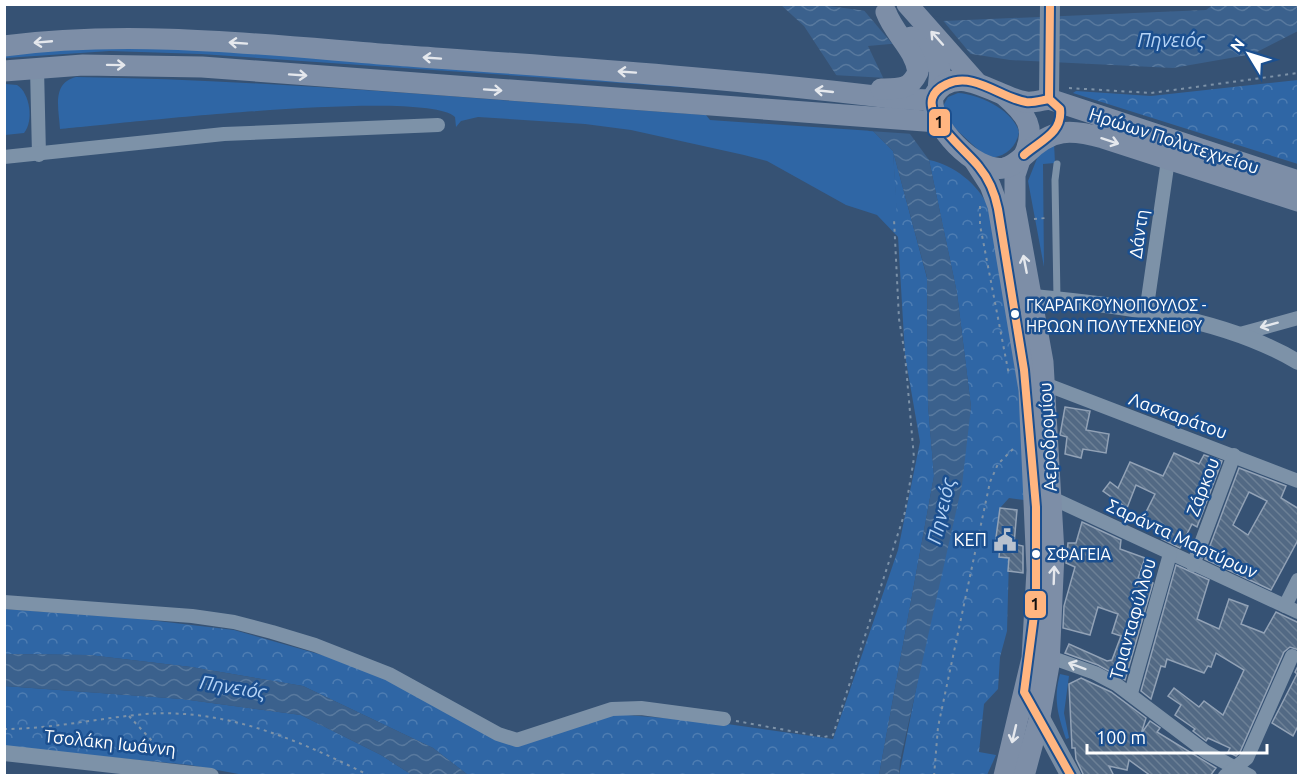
<svg xmlns="http://www.w3.org/2000/svg" width="1303" height="780" font-family="Ubuntu,sans-serif">
	<defs>
		<pattern id="park-crowns" width="20" height="18" patternUnits="userSpaceOnUse" patternTransform="scale(1.5)"><rect width="20" height="18" fill="#2f66a5"/><path d="M2 6a3 3 0 1 1 6 0M12 15a3 3 0 1 1 6 0" fill="none" stroke="#4e7db2"/></pattern>
		<pattern id="water-waves" width="16" height="10" patternUnits="userSpaceOnUse" patternTransform="scale(1.5)"><rect width="16" height="10" fill="#3b618d"/><path d="M0 5q4-4 8 0t8 0" fill="none" stroke="#58799e"/></pattern>
		<pattern id="building-back-hatch" width="6" height="6" patternUnits="userSpaceOnUse" patternTransform="scale(1.5)"><rect width="6" height="6" fill="#526984"/><path d="M-1 5l2 2M0 0l6 6M5-1l2 2" fill="none" stroke="#6c8096"/></pattern>
	</defs>
	<rect width="100%" height="100%" fill="#365274"/>
	<!-- grass -->
	<g fill="#2f66a5">
		<path d="M157,46L690,83L694,88L201,54L110,51L5,58L4,52Z"/>
		<path d="M76,77C286,80 496,101 706,115L710,120L873,131L893,151L899,238L877,215L846,205L767,161L744,155L631,130L585,124L478,117L461,121L456,127L455,117C424,88 118,124 60,129C59,110 51,83 76,77Z"/>
		<path d="M5,84L17,85C30,93 34,121 24,133L5,135Z"/>
		<path d="M958,93C979,94 1013,110 1019,132C1016,149 1003,158 987,158L948,122L943,106L948,97Z"/>
		<path d="M1054,143L1055,163L1043,164L1044,267L1028,181L1038,156Z"/>
		<path d="M1060,674L1069,676L1064,713L1069,738L1066,739C1058,715 1053,699 1060,674Z"/>
	</g>
	<!-- park -->
	<g fill="url(#park-crowns)">
		<path d="M1298,80V164L1073,93L1076,91L1151,96Z"/>
		<path d="M893,151L927,278L928,405L934,476L879,775H468L433,748L303,686L191,667L89,655L5,654L4,609L132,618L234,630L389,674L514,739L602,713L713,722L833,739L898,550L920,442L905,355Z"/>
		<path d="M929,160C954,165 978,184 989,208L1020,386L1024,500L1009,498L1000,508L995,544L1000,546L999,557L1009,558L1007,631L1000,657L998,689L984,704L979,752L996,755L987,775L899,776L971,407L957,293Z"/>
		<path d="M4,686L182,699L301,715L381,755L412,775H244L190,765L5,747Z"/>
	</g>
	<!-- water -->
	<g fill="url(#water-waves)">
		<path d="M1214,4L1298,5V31L1253,54L1173,68L1010,60L901,43L868,46L910,134L929,160L957,293L971,407L962,485L900,761L899,775H879L934,476L928,405L927,277L893,151L873,131L804,26L781,5H821L943,21L1206,10Z"/>
		<path d="M4,654L89,655L191,667L303,686L433,748L468,775H412L381,755L301,715L182,699L5,686Z"/>
	</g>
	<!-- pier -->
	<g fill="#365274">
		<path d="M862,8L940,17L974,58L895,47Z"/>
		<path d="M832,75L886,78L914,134L869,131Z"/>
	</g>
	<!-- building -->
	<g fill="url(#building-back-hatch)" stroke="#92a2b6" stroke-width="1.5" fill-rule="evenodd">
		<path d="M1065,407L1090,411L1086,430L1109,434L1106,453L1083,449L1081,458L1065,454L1067,437L1060,435Z"/>
		<path d="M1174,453L1199,464L1204,455L1222,461L1197,527L1192,524L1180,548L1162,539L1164,534L1141,522L1155,494L1136,485L1127,508L1103,491L1110,482L1118,488L1130,462L1163,476Z"/>
		<path d="M1239,468L1286,486L1281,498L1299,509V538L1271,590L1205,559ZM1249,492L1267,501L1248,535L1233,525Z"/>
		<path d="M1000,508L1017,510L1014,544L1023,546V573L1008,571L1009,558L999,557L1000,546L995,545Z"/>
		<path d="M1082,522L1121,540L1120,549L1145,558L1138,578L1153,583L1125,680L1098,665L1065,653L1069,644L1107,661L1112,660L1121,636L1112,633L1118,614L1098,607L1090,635L1063,628L1064,606L1075,567L1066,563L1068,543H1076Z"/>
		<path d="M1176,565L1209,580L1197,619L1219,629L1229,599L1248,606L1241,624L1264,633L1276,612L1299,623V650L1290,647L1284,652L1240,752L1236,756L1228,752L1230,748L1208,738L1206,741L1193,731L1195,729L1175,715L1181,705L1168,696L1174,688L1199,707L1204,701L1223,715L1244,670L1216,653L1211,667L1208,666L1204,673L1167,659L1165,667L1161,666L1151,699L1141,691Z"/>
		<path d="M1299,664V724L1293,736L1272,723L1297,674L1295,672Z"/>
		<path d="M1081,678L1111,692L1146,718L1141,734L1150,721L1160,728L1157,732L1216,768L1210,776H1151L1129,760L1127,770L1109,766L1114,776H1084L1076,759L1075,748H1072L1069,684Z"/>
	</g>
	<g fill="none" stroke-linecap="round" stroke-linejoin="round">
		<!-- path -->
		<g stroke="#7d92a8" stroke-width="2" stroke-dasharray="3 4.5" stroke-linecap="butt">
			<path d="M1069,88L1151,93L1298,73"/>
			<path d="M980,206V225L1009,375"/>
			<path d="M1034,219L1046,218"/>
			<path d="M129,716L167,757"/>
			<path d="M736,721L824,737L833,735L905,512L914,458L905,355L899,319L894,219"/>
			<path d="M4,729C52,729 99,718 146,714C226,708 301,741 370,776"/>
			<path d="M934,776L938,727L990,482L998,464L1014,448"/>
		</g>
		<!-- service -->
		<path stroke="#7d92a8" stroke-width="7" d="M1057,299L1055,180L1057,164"/>
		<!-- minor -->
		<g stroke="#7d92a8" stroke-width="14">
			<path d="M37,68L39,155"/>
			<path d="M4,157L224,134L438,125"/>
			<path d="M1146,313L1168,160"/>
			<path d="M1240,334L1298,318"/>
			<path d="M1045,384L1298,481"/>
			<path d="M1052,498L1298,612"/>
			<path d="M1193,565L1234,455"/>
			<path d="M4,602L192,616L234,622L272,632L315,645L389,674L498,734L517,740L612,709L641,708L724,719"/>
			<path d="M1285,606L1298,580"/>
			<path d="M1050,657L1095,673L1116,684L1206,752L1250,776"/>
			<path d="M1131,693L1170,554"/>
			<path d="M1225,776L1247,758L1292,656"/>
		</g>
		<!-- tertiary -->
		<g stroke="#7d92a8" stroke-width="16">
			<path d="M1033,297C1119,305 1223,317 1298,362"/>
			<path d="M4,753L211,776"/>
		</g>
		<!-- secondary -->
		<g stroke="#798da4" stroke-width="20">
			<path d="M1049,99L1050,4"/>
			<path d="M1034,707L1071,776"/>
		</g>
		<!-- primary -->
		<g stroke="#7d8ea7" stroke-width="21">
			<path d="M907,4L977,83"/>
			<path d="M911,37L940,69L938,90"/>
			<path d="M4,46C133,29 265,45 394,55C562,67 731,78 899,99L932,100"/>
			<path d="M4,71L83,65L202,67L938,122"/>
			<path d="M881,89C899,89 910,90 918,72C915,49 894,34 886,12"/>
			<path d="M1005,96C1026,114 1037,128 1024,155"/>
			<path d="M974,160L990,185L998,206L1029,390L1037,570L1032,658L1004,776"/>
			<path d="M1020,160L1015,175V207L1043,362L1054,553L1049,665L1040,716L1024,776"/>
			<path d="M1298,181L1049,99C1042,100 1034,103 1026,102C997,98 955,59 933,97C929,125 975,173 1004,168C1014,166 1020,159 1027,153C1052,128 1071,129 1103,138L1298,201"/>
		</g>
		<!-- bus-1 casing -->
		<g stroke="#1b4f8f" stroke-width="12">
			<g id="bus-1">
				<path d="M1049,99L1050,4"/>
				<path d="M1024,155C1040,141 1063,133 1060,109L1049,99C1042,100 1034,103 1026,102C1001,98 973,71 947,84C903,104 966,149 979,167C989,179 995,194 998,209L1024,370L1036,507V600L1024,692L1071,776"/>
			</g>
		</g>
		<!-- bus-1 -->
		<use href="#bus-1" stroke="#ffb580" stroke-width="8"/>
	</g>
	<!-- one-way arrows -->
	<defs><path id="oneway-shaft" d="M-6 0H5M1.5-3L5.5 0L1.5 3" fill="none" stroke-width="1.6" stroke-linecap="round" stroke-linejoin="round" transform="scale(1.5)"/></defs>
	<g stroke="#e5e8ed">
		<use href="#oneway-shaft" transform="translate(937 38) rotate(-132)"/>
		<use href="#oneway-shaft" transform="translate(43 42) rotate(175)"/>
		<use href="#oneway-shaft" transform="translate(238 43) rotate(-176)"/>
		<use href="#oneway-shaft" transform="translate(432 58) rotate(-176)"/>
		<use href="#oneway-shaft" transform="translate(116 65) rotate(1)"/>
		<use href="#oneway-shaft" transform="translate(627 72) rotate(-176)"/>
		<use href="#oneway-shaft" transform="translate(298 75) rotate(4)"/>
		<use href="#oneway-shaft" transform="translate(493 90) rotate(4)"/>
		<use href="#oneway-shaft" transform="translate(824 91) rotate(-174)"/>
		<use href="#oneway-shaft" transform="translate(1110 141) rotate(18)"/>
		<use href="#oneway-shaft" transform="translate(1025 264) rotate(-101)"/>
		<use href="#oneway-shaft" transform="translate(1054 575) rotate(-88)"/>
		<use href="#oneway-shaft" transform="translate(1014 734) rotate(103)"/>
	</g>
	<g stroke="#e5e9ee">
		<use href="#oneway-shaft" transform="translate(1269 325) rotate(165)"/>
		<use href="#oneway-shaft" transform="translate(1077 666) rotate(-160)"/>
	</g>
	<!-- icons -->
	<defs>
		<g id="civic-bare" transform="scale(1.8)"><path d="M-.6-6.5H3V-4.5H.6V-3L4-1V1h2V6H-6V1h2V-1L-.6-3ZM-1.2 2.5V6h2.4V2.5Z" fill="#b9c2ce" stroke="#1b4f8f" stroke-width="2.5" paint-order="stroke"/></g>
	</defs>
	<g fill-rule="evenodd">
		<use href="#civic-bare" x="1005" y="540"/>
	</g>
	<!-- markers -->
	<g fill="#fff" stroke="#1b4f8f" stroke-width="2">
		<circle cx="1015" cy="314" r="5"/>
		<circle cx="1036" cy="554" r="5"/>
	</g>
	<g text-anchor="middle" stroke-width="5" stroke-linejoin="round" paint-order="stroke">
		<!-- bus labels -->
		<g font-size="16" fill="#fff" stroke="#1b4f8f" text-anchor="start">
			<text x="1026" y="311">ΓΚΑΡΑΓΚΟΥΝΟΠΟΥΛΟΣ -<tspan x="1026" dy="21">ΗΡΩΩΝ ΠΟΛΥΤΕΧΝΕΙΟΥ</tspan></text>
			<text x="1047" y="560">ΣΦΑΓΕΙΑ</text>
		</g>
		<!-- street labels -->
		<g font-size="18" fill="#fff" stroke="#1b4f8f">
			<text transform="translate(1174 141) rotate(18)" y="6">Ηρώων Πολυτεχνείου</text>
			<text transform="translate(1139 234) rotate(-82)" y="6">Δάντη</text>
			<text transform="translate(1178 416) rotate(20)" y="6">Λασκαράτου</text>
			<text transform="translate(1048 437) rotate(-93)" y="6">Αεροδρομίου</text>
			<text transform="translate(1203 487) rotate(-69)" y="6">Ζάρκου</text>
			<text transform="translate(1182 539) rotate(25)" y="6">Σαράντα Μαρτύρων</text>
			<text transform="translate(1133 619) rotate(-74)" y="6">Τριανταφύλλου</text>
			<text transform="translate(110 743) rotate(6)" y="6">Τσολάκη Ιωάννη</text>
		</g>
		<!-- poi labels -->
		<g font-size="18" fill="#fff" stroke="#1b4f8f" text-anchor="end">
			<text x="987" y="546">ΚΕΠ</text>
		</g>
		<!-- water labels -->
		<g font-size="20" font-style="italic" fill="#b5d3f5" stroke="#1b4f8f">
			<text x="1171" y="47">Πηνειός</text>
			<text transform="translate(941 511) rotate(-77)" y="7">Πηνειός</text>
			<text transform="translate(233 687) rotate(9)" y="7">Πηνειός</text>
		</g>
	</g>
	<g stroke="#1b4f8f" stroke-width="2">
		<rect x="928" y="108" width="23" height="29" rx="6" fill="#ffb580"/>
		<rect x="1024" y="590" width="23" height="29" rx="6" fill="#ffb580"/>
	</g>
	<g font-size="16" text-anchor="middle" font-weight="bold" fill="#111">
		<text x="939" y="128">1</text>
		<text x="1035" y="610">1</text>
	</g>
	<!-- border -->
	<rect width="1303" height="780" fill="none" stroke="#ffffff" stroke-width="12"/>
	<!-- north arrow -->
	<g transform="translate(1249 54) rotate(308)" stroke="#1b4f8f" stroke-width="4.5" paint-order="stroke">
	<path d="M0-4.5L10 22L0 15L-10 22Z" fill="#ffffff"/>
	<text y="-9" font-size="16" font-weight="bold" text-anchor="middle" fill="#ffffff">N</text>
	</g>
	<!-- scale -->
	<path d="M1087 744v9h180v-9" fill="none" stroke="#ffffff" stroke-width="3"/>
	<text x="1096" y="744" font-size="18" fill="#ffffff" stroke="#1b4f8f" stroke-width="4.5" paint-order="stroke">100 m</text>
</svg>
